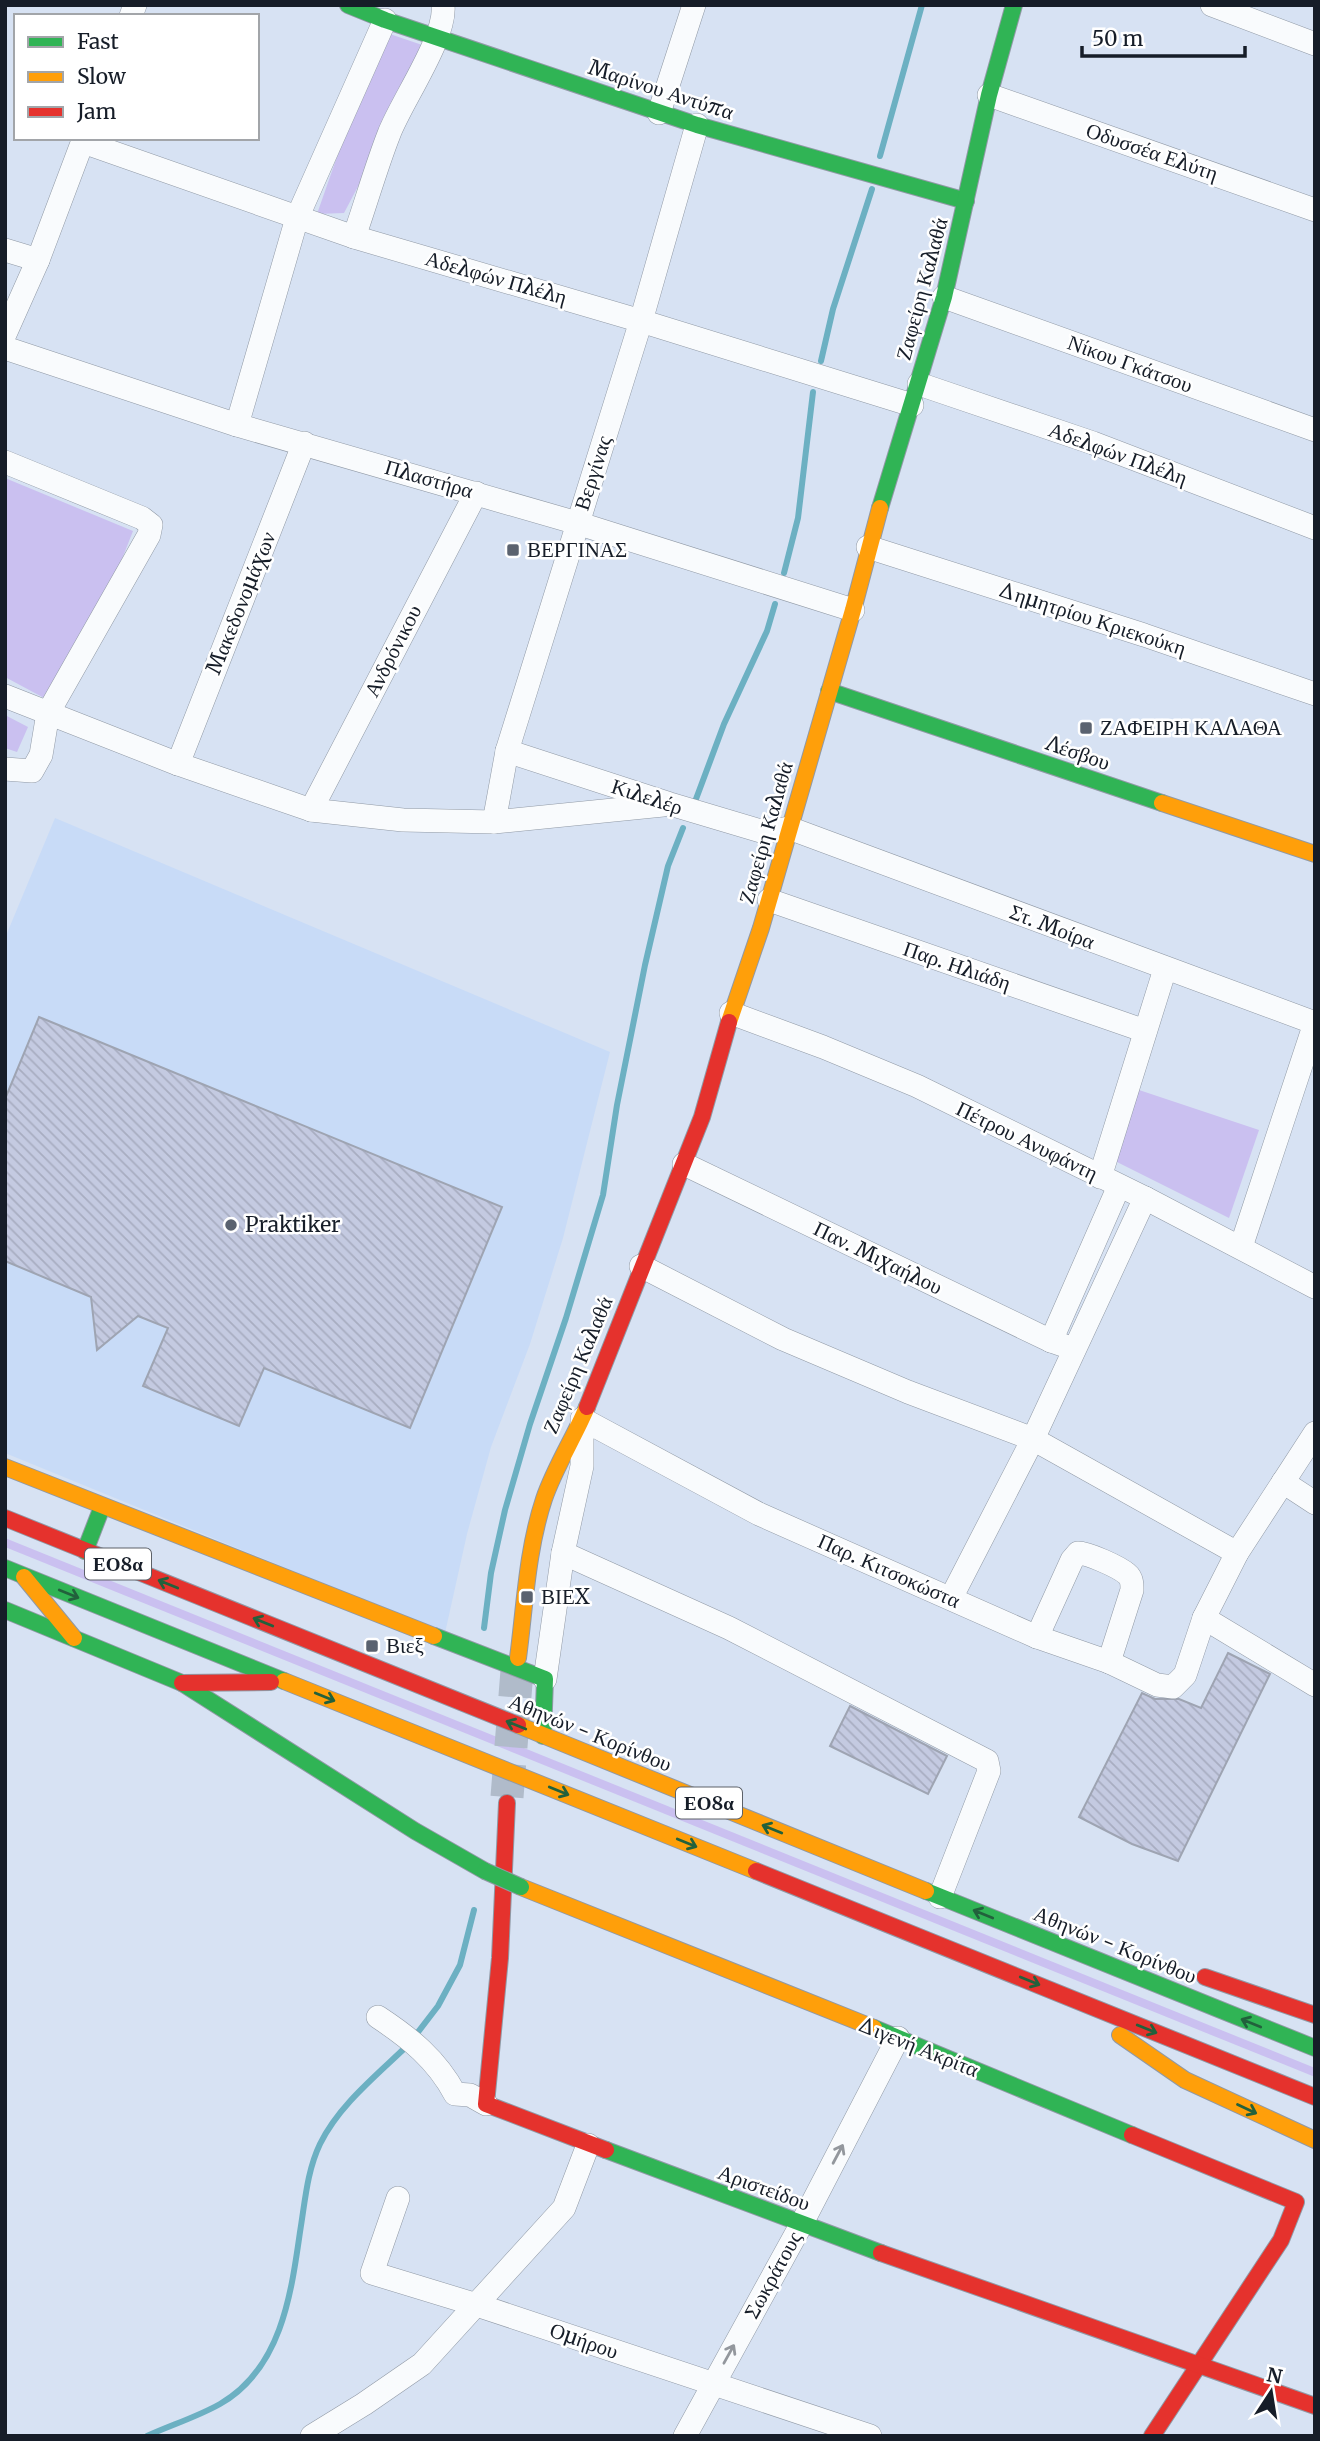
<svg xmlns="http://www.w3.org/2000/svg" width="1320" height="2441" font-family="Merriweather,serif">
	<defs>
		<pattern id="building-back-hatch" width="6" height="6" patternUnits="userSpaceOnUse" patternTransform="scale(1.75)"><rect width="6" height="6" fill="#c4cae1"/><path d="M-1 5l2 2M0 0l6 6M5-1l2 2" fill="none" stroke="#a8adc1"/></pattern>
	</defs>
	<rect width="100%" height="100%" fill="#d7e2f3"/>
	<!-- built -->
	<path fill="#c8dbf7" d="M55,818L610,1052L563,1238L530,1344L491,1447L467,1534L445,1633L5,1453V938Z"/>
	<!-- green -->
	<g fill="#cac0f0">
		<path d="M381,31L431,48L344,213L317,214Z"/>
		<path d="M5,478L133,531L100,615L46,699L5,677Z"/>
		<path d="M5,715L28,727L17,752L5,748Z"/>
		<path d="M1139,1090L1259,1130L1229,1218L1113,1160Z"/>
		<path d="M5,1538L1315,2068V2077L5,1547Z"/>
	</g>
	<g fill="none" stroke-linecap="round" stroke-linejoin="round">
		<!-- stream -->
		<g stroke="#6cb0c2" stroke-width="6">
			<path d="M880,156L922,5"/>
			<path d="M821,361L833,309L872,189"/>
			<path d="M784,573L798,518L813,392"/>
			<path d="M696,799L724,724L767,631L775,604"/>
			<path d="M484,1628L491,1573L505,1510L530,1424L566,1318L603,1195L617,1105L645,965L668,866L683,828"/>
			<path d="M415,2036L438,2006L460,1965L474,1910"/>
			<path d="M147,2436C171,2425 197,2417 220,2404C281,2369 291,2295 300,2232C305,2202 307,2171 320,2144C339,2105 377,2075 408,2045"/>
		</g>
	</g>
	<!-- building -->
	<g fill="url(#building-back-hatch)" stroke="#9ea4b2" stroke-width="2">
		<path d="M39,1017L502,1207L410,1428L264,1368L239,1426L143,1386L168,1328L138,1316L97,1350L91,1297L5,1261V1099Z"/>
		<path d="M1228,1653L1270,1674L1178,1861L1132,1844L1079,1817L1142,1693L1155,1699H1179L1201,1708Z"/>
		<path d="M850,1706L947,1756L928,1794L830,1746Z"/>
	</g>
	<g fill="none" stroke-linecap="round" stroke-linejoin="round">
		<!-- secondary-tunnel -->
		<path stroke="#b0bbca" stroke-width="33" stroke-dasharray="33 17" stroke-linecap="butt" d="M507,1797L518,1658"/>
		<!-- street casing -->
		<g stroke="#9099a5" stroke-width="24">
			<g id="street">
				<path d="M1212,5L1315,44"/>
				<path d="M131,16L135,5"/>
				<path d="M989,95L1315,210"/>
				<path d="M659,113L694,5"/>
				<path d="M83,142L354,237L641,321L912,405"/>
				<path d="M354,237C366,203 376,167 389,134C401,102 447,37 443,5"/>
				<path d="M5,250L38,260"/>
				<path d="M944,297L1315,430"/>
				<path d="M5,334L38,260L84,138"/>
				<path d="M5,348L237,425L577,523L853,610"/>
				<path d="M919,384L1093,443L1315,528"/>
				<path d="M237,425L297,218L385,20"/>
				<path d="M5,462L142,518L151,525L149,535L48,713L41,755L32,771L5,769"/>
				<path d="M868,547L1144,635L1315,694"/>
				<path d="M5,696L178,764L311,810L403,820L494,822L663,805"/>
				<path d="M507,751L670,804L764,832L789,828L1315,1023"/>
				<path d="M178,764L304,443"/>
				<path d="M311,810L476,493"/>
				<path d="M494,822L507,751L641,321L697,125"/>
				<path d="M769,900L1145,1031"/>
				<path d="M731,1013L823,1047L917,1086L1145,1198L1315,1287"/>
				<path d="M684,1164L1051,1341L1074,1349"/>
				<path d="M1100,1177L1165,969"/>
				<path d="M1241,1247L1315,1023"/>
				<path d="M641,1266L783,1339L908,1392L1033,1439L1237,1553"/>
				<path d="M1051,1341L1119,1186"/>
				<path d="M1283,1482L1315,1503"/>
				<path d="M563,1553L729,1628L987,1761L989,1771L940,1897"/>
				<path d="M951,1598L1033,1439L1145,1198"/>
				<path d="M1204,1618L1315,1685"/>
				<path d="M1037,1637L1072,1560L1078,1553C1088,1553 1119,1567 1127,1574C1132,1578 1132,1584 1132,1590L1109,1662"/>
				<path d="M545,1679L563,1553L582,1466V1419L759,1514L1037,1637L1109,1662L1157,1685L1173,1687L1185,1675L1204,1618L1237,1553L1315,1433"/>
				<path d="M378,2017C410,2038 437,2060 455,2094L470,2095L486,2104"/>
				<path d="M398,2198L372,2273L477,2305L870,2436"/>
				<path d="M312,2436L364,2404L422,2364L564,2208L588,2145"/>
				<path d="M685,2436L801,2225L898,2038"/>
			</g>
		</g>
		<!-- fast casing -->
		<g stroke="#9099a5" stroke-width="18">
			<g id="fast">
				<path d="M348,5L385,20L697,125L966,201"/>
				<path d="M880,508L944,297L989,95L1014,5"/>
				<path d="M829,691L1162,803"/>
				<path d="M85,1551L102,1507"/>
				<path d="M5,1568L284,1681"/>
				<path d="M5,1610L182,1683L415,1831L485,1871"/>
				<path d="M434,1636L545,1679L543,1736"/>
				<path d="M926,1891L1315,2048"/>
				<path d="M874,2028L1132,2135"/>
				<path d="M606,2150L881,2253"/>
			</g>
		</g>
		<!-- slow casing -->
		<g stroke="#9099a5" stroke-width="18">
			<g id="slow">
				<path d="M1162,803L1315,854"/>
				<path d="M729,1022L761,928L853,610L880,508"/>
				<path d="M5,1467L434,1636"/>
				<path d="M24,1577L74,1638"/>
				<path d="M518,1658C525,1605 527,1550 544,1499C555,1467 574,1438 587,1407"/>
				<path d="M284,1681L756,1871"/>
				<path d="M518,1725L926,1891"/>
				<path d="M521,1887L874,2028"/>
				<path d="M1120,2035L1185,2080L1315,2140"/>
			</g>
		</g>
		<!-- jam casing -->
		<g stroke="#9099a5" stroke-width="18">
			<g id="jam">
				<path d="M587,1407L702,1117L729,1022"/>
				<path d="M5,1518L518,1725"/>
				<path d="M182,1683L271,1682"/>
				<path d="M507,1803L500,1958L486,2104L606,2150"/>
				<path d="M756,1871L1315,2097"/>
				<path d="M1205,1977L1315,2015"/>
				<path d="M1132,2135L1296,2202L1281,2240L1152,2436"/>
				<path d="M881,2253L1315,2406"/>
			</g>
		</g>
		<!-- street -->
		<use href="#street" stroke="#f9fbfd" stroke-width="23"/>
		<!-- fast -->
		<use href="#fast" stroke="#30b455" stroke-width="16"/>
		<!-- slow -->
		<use href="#slow" stroke="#ff9f0a" stroke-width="16"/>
		<!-- jam -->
		<use href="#jam" stroke="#e5322d" stroke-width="16"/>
		<!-- fast-bridge casing -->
		<g stroke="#9099a5" stroke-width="18" stroke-linecap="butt">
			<path id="fast-bridge" d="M485,1871L521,1887"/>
		</g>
		<!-- fast-bridge -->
		<use href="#fast-bridge" stroke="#30b455" stroke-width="16"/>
	</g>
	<!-- one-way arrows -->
	<defs><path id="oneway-shaft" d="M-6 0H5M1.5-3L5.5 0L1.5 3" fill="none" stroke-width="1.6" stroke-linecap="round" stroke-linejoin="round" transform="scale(1.75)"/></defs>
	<g stroke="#22613c">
		<use href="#oneway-shaft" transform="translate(168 1584) rotate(-158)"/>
		<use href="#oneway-shaft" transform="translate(69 1594) rotate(22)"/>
		<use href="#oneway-shaft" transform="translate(263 1622) rotate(-158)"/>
		<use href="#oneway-shaft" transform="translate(325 1697) rotate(22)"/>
		<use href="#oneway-shaft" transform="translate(516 1725) rotate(-158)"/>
		<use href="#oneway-shaft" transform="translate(559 1791) rotate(22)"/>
		<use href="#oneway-shaft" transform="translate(772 1829) rotate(-158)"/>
		<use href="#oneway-shaft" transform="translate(687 1843) rotate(22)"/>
		<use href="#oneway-shaft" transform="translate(983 1914) rotate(-158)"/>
		<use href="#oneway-shaft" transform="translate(1030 1981) rotate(22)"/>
		<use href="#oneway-shaft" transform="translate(1251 2023) rotate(-158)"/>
		<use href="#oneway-shaft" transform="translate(1147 2029) rotate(22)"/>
		<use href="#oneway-shaft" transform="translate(1247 2109) rotate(25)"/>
	</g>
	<g stroke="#93979d">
		<use href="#oneway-shaft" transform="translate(838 2154) rotate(-62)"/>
		<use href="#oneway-shaft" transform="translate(729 2354) rotate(-61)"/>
	</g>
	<!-- markers -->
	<g fill="#5a626f" stroke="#fff" stroke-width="2.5">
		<rect x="506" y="543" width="14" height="14" rx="3.5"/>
		<rect x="1079" y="721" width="14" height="14" rx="3.5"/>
		<circle cx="231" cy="1225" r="7"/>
		<rect x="520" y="1590" width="14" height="14" rx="3.5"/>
		<rect x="365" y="1639" width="14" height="14" rx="3.5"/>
	</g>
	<g text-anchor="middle" stroke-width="5" stroke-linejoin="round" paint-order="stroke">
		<!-- shield labels -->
		<g fill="#fff" stroke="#5c6168" stroke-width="2">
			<rect x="85" y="1548.5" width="66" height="31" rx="5"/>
			<rect x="676" y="1787.5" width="66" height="31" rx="5"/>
		</g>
		<g font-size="19" font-weight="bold" fill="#161d28">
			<text x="118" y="1571">ΕΟ8α</text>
			<text x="709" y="1810">ΕΟ8α</text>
		</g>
		<!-- street labels -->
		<g font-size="21" fill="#161d28" stroke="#fff">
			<text transform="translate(661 90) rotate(18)" y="7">Μαρίνου Αντύπα</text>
			<text transform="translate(1152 152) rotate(19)" y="7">Οδυσσέα Ελύτη</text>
			<text transform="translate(496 278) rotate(16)" y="7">Αδελφών Πλέλη</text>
			<text transform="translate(922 289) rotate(-75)" y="7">Ζαφείρη Καλαθά</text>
			<text transform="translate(1130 364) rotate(20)" y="7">Νίκου Γκάτσου</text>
			<text transform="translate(1118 454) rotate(20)" y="7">Αδελφών Πλέλη</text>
			<text transform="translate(593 473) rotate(-72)" y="7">Βεργίνας</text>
			<text transform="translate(429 479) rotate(16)" y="7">Πλαστήρα</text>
			<text transform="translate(241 603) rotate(-68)" y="7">Μακεδονομάχων</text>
			<text transform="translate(1092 619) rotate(18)" y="7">Δημητρίου Κριεκούκη</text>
			<text transform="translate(393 651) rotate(-63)" y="7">Ανδρόνικου</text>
			<text transform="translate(1078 753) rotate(19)" y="7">Λέσβου</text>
			<text transform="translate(647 797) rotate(18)" y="7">Κιλελέρ</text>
			<text transform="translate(766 833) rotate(-74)" y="7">Ζαφείρη Καλαθά</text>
			<text transform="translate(1052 927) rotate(21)" y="7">Στ. Μοίρα</text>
			<text transform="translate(957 966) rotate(19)" y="7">Παρ. Ηλιάδη</text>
			<text transform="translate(1027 1141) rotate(26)" y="7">Πέτρου Ανυφάντη</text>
			<text transform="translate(878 1258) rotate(26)" y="7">Παν. Μιχαήλου</text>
			<text transform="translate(578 1365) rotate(-67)" y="7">Ζαφείρη Καλαθά</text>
			<text transform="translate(889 1571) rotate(24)" y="7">Παρ. Κιτσοκώστα</text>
			<text transform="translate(590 1733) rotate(22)" y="7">Αθηνών - Κορίνθου</text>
			<text transform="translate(1115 1945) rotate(22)" y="7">Αθηνών - Κορίνθου</text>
			<text transform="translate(918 2047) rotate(22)" y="7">Διγενή Ακρίτα</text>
			<text transform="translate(764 2188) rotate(20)" y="7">Αριστείδου</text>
			<text transform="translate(773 2275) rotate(-61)" y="7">Σωκράτους</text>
			<text transform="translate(584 2341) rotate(19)" y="7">Ομήρου</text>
		</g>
		<!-- poi labels -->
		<g font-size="21" fill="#161d28" stroke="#fff" text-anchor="start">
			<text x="527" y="557">ΒΕΡΓΙΝΑΣ</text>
			<text x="1100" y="735">ΖΑΦΕΙΡΗ ΚΑΛΑΘΑ</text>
			<text x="245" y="1232">Praktiker</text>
			<text x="541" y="1604">ΒΙΕΧ</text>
			<text x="386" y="1653">Βιεξ</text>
		</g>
	</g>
	<!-- border -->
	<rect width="1320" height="2441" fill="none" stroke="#161d28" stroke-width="14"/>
	<!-- legend -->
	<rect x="14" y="14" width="245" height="126" fill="#ffffff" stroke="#a2a5a9" stroke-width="2"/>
	<rect x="28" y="37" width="35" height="10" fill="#30b455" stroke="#a2a5a9" stroke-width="2"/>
	<text x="77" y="49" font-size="21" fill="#161d28">Fast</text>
	<rect x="28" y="72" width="35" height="10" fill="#ff9f0a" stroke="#a2a5a9" stroke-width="2"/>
	<text x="77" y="84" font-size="21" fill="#161d28">Slow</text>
	<rect x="28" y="107" width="35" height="10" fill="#e5322d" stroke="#a2a5a9" stroke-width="2"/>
	<text x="77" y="119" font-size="21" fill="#161d28">Jam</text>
	<!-- north arrow -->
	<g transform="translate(1271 2392) rotate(12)" stroke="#ffffff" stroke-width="5" paint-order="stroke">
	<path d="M0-5L12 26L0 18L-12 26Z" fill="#161d28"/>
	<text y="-10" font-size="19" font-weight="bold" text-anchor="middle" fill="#161d28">N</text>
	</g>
	<!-- scale -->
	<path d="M1082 46v10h163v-10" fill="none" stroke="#161d28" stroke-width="3.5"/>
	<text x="1092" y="46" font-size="21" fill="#161d28" stroke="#ffffff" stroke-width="5" paint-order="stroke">50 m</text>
</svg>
